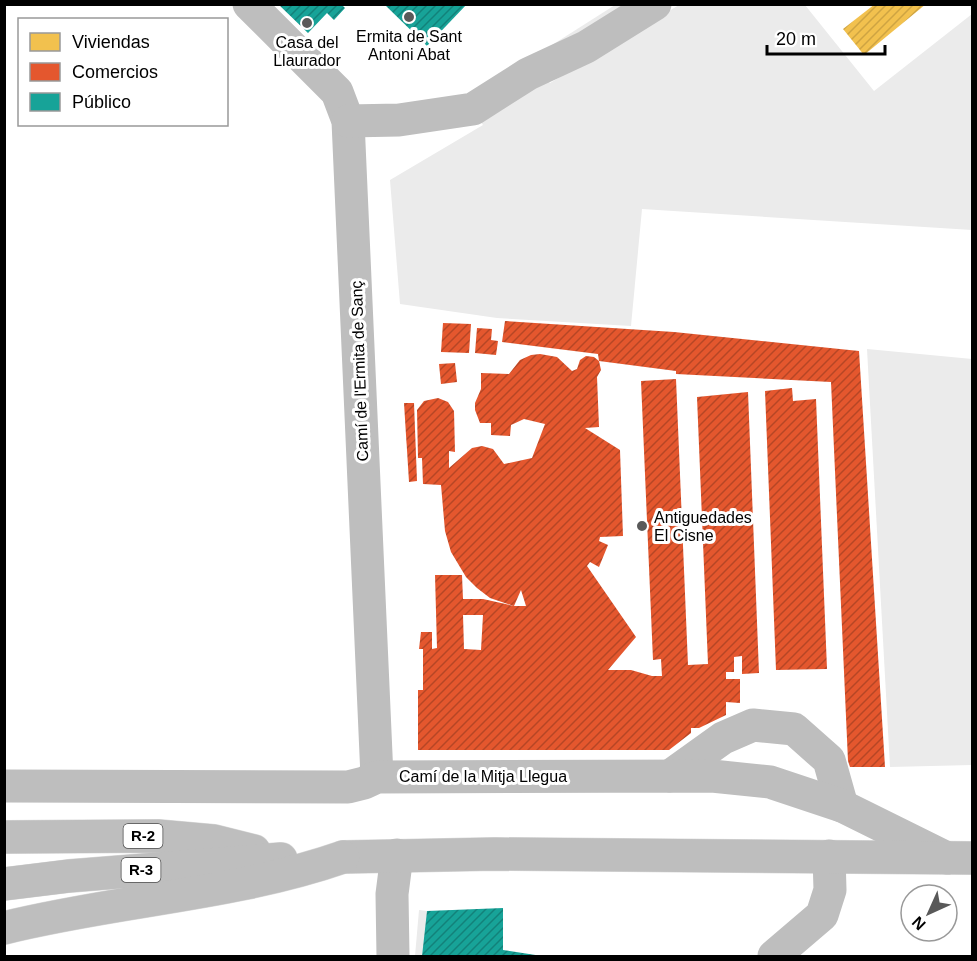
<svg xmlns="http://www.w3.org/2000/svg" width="977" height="961" font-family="Helvetica,sans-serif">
	<defs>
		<pattern id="homes-hatch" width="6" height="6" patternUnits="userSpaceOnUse" patternTransform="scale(1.5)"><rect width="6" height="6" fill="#f2c14e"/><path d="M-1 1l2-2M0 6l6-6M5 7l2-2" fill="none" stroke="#cea442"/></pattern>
		<pattern id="shops-hatch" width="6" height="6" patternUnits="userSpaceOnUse" patternTransform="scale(1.5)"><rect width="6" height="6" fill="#e4572e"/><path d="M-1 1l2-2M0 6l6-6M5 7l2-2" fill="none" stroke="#b64625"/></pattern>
		<pattern id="public-hatch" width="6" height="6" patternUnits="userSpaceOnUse" patternTransform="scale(1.5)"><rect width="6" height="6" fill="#17a398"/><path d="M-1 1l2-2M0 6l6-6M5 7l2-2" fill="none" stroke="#12827a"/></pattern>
	</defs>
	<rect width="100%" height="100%" fill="#fff"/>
	<!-- green -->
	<g fill="#ebebeb">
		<path d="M615,5H633L556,51L552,45Z"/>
		<path d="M679,5H805L874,91L972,14V230L642,209L631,326L497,318L400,304L390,180L483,125L479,119L546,78L550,83Z"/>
		<path d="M867,349L972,359V765L890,767Z"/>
		<path d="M419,910L427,911L422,956H415Z"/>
	</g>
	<!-- homes -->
	<path fill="url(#homes-hatch)" d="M875,4H926L864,55L843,29Z"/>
	<!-- shops -->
	<g fill="url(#shops-hatch)" fill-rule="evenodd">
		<path d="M505,321L674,332L859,351L885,767H850L848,761L831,382L676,374V371L599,361L598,354L502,342Z"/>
		<path d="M443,323L471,324L469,353L441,352Z"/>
		<path d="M477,328L492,329L491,340L498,341L496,355L475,353Z"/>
		<path d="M540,354L557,357L572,371L577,369L580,360L586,356L594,357L599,361L601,370L597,377L599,427L585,428L620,450L623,536L600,537L599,541L608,545L599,567L590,562L587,566L636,637L608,670H631L652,676H662L661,659L653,660L641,381L676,379L688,665L708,664L697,397L748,392L759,673L742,674V656L734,657V672H726V679H740V703L726,702V715L699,728H691V733L669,750H418V690H423V649H419L421,632H432V649L437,648L435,575H462L463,599H483L514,606L490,598L477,588L466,577L451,552L445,531L441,485L423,484L422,458H418L417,410L424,401L438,398L448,402L454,411L455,452L449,451V468L472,448L482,446L493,449L504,464L532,458L545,424L524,419L511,425L510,436L491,435V423H480L475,410V403L481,389V373L509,374L520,360L531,355ZM521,590L526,606H514ZM463,615H483L481,650L464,649Z"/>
		<path d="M455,363L457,382L441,384L439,364Z"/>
		<path d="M792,388L793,401L816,399L827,669L776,670L765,391Z"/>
		<path d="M404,403H414L417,481L409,482Z"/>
	</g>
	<!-- public -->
	<g fill="url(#public-hatch)">
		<path d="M278,4H341L345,8L334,20L327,13L308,33Z"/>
		<path d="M384,4H467L427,46Z"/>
		<path d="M503,908V950L542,956H422L427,911Z"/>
	</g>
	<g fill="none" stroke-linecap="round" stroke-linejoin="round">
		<!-- major casing -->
		<g stroke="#dbdbdb" stroke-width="34">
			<path id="major" d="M343,857L495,854L972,858"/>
		</g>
		<!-- highway casing -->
		<g stroke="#dbdbdb" stroke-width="34">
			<g id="highway">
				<path d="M4,837L158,836L214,841L254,851"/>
				<path d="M4,884L69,876L281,859"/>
				<path d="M4,928C116,900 234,895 343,857"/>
			</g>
		</g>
		<!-- minor -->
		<g stroke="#bebebe" stroke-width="33">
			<path d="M249,4L337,92L348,121L377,777"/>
			<path d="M348,121L399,120L473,109L528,74L586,47L655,4"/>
			<path d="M670,776L723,738L753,725L794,729L829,760L842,806"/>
			<path d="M4,786L348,787L364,783L377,777L712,776L770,782L842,806L947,858"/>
			<path d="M393,956L392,894L397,855"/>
			<path d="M774,956L822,915L830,890L829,856"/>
		</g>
		<!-- major -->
		<use href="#major" stroke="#bebebe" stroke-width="33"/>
		<!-- highway -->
		<use href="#highway" stroke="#bebebe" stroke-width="33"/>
	</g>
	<!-- markers -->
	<g fill="#595959" stroke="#fff" stroke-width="2">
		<circle cx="409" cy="17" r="6"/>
		<circle cx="307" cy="23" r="6"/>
		<circle cx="642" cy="526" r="6"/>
	</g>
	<g text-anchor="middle" stroke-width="6" stroke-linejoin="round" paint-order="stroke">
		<!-- shield labels -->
		<g fill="#fff" stroke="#4c4c4c" stroke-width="1.5">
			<rect x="123.5" y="824" width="39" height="24" rx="4.5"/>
			<rect x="121.5" y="858" width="39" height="24" rx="4.5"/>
		</g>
		<g font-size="15" font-weight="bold" fill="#000">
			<text x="143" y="841">R-2</text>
			<text x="141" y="875">R-3</text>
		</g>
		<!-- poi labels -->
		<g font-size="16" fill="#000" stroke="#fff">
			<text x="409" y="42">Ermita de Sant<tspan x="409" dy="18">Antoni Abat</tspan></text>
			<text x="307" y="48">Casa del<tspan x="307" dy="18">Llaurador</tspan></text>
			<text x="654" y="523" text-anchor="start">Antiguedades<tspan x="654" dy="18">El Cisne</tspan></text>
		</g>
		<!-- street labels -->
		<g font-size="16" fill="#000" stroke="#fff">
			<text transform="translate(359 371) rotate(-92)" y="6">Camí de l'Ermita de Sanç</text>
			<text x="483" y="782">Camí de la Mitja Llegua</text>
		</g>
	</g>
	<!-- border -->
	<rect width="977" height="961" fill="none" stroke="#000000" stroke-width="12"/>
	<!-- legend -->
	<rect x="18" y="18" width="210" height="108" fill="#ffffff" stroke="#999999" stroke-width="1.5"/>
	<rect x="30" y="33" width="30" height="18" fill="#f2c14e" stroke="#999999" stroke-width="1.5"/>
	<text x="72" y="48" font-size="18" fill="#000000">Viviendas</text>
	<rect x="30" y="63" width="30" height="18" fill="#e4572e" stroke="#999999" stroke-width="1.5"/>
	<text x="72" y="78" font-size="18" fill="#000000">Comercios</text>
	<rect x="30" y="93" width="30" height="18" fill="#17a398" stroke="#999999" stroke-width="1.5"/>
	<text x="72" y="108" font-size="18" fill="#000000">Público</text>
	<!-- north arrow -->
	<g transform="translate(929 913) rotate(225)"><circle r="28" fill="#ffffff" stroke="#999999" stroke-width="1.5"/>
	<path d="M0-4.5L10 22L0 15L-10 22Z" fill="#595959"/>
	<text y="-9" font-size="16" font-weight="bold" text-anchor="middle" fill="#000000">N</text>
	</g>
	<!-- scale -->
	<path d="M767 45v9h118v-9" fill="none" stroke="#000000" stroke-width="3"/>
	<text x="776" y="45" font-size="18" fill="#000000" stroke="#ffffff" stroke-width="4.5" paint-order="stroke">20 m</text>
</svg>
